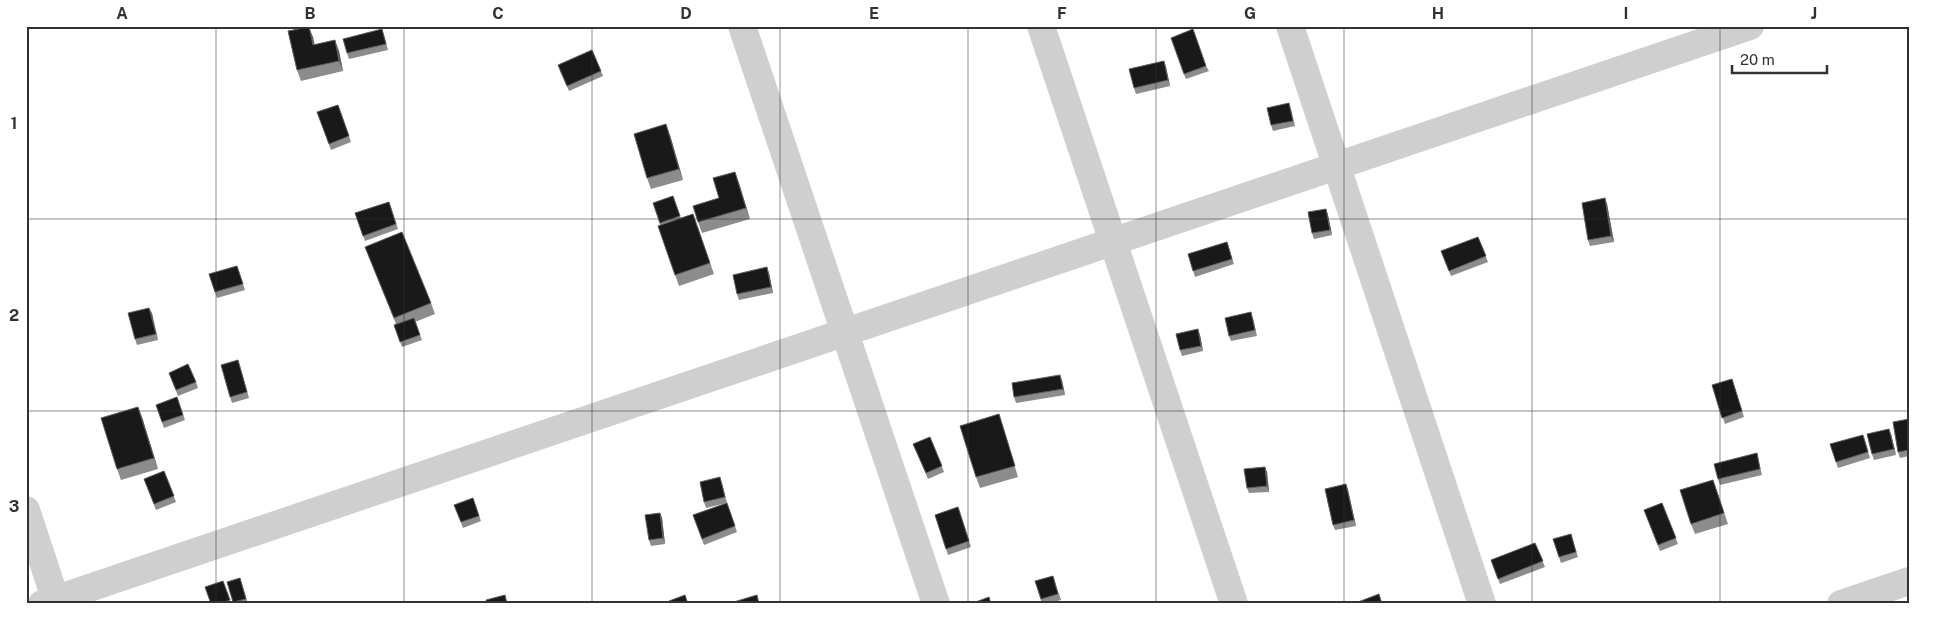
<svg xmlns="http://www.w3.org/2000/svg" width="1935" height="630" font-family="'Public Sans',sans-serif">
	<rect width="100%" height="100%" fill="#fff"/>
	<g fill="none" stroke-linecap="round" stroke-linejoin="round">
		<!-- street -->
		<g stroke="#cfcfcf" stroke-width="28">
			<path d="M742,26L936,604"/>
			<path d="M1041,26L1234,604"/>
			<path d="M1290,26L1482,604"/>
			<path d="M26,510L57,604"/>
			<path d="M42,604L1750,26"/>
			<path d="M1841,604L1909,581"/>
		</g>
	</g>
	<!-- wall -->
	<g fill="#8c8c8c">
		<path d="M309,27L314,44L339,51L343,71L301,81L297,70Z"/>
		<path d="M384,35L388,50L349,59L347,53Z"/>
		<path d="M1206,66L1209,71L1186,79L1184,74Z"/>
		<path d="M1166,67L1170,86L1136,94L1134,88Z"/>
		<path d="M560,71H601L603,76L569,91Z"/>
		<path d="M338,105L351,142L331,150L317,112Z"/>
		<path d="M1291,109L1295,126L1273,131L1271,125Z"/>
		<path d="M670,135L683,180L651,189L647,178Z"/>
		<path d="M735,172L750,219L702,233L698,222L719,198Z"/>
		<path d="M673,196L681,218L693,214L714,274L679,286L658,226L660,225L653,203Z"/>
		<path d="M1605,198L1607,204L1614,242L1590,246L1588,240Z"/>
		<path d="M389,202L398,229L365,241L355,213Z"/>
		<path d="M1326,209L1328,215L1332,235L1314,239L1312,233Z"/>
		<path d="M1478,237L1488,262L1451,276L1441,251Z"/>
		<path d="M1227,242L1234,264L1195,277L1188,254Z"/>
		<path d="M365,247L431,303L435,314L415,322L422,340L402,347L394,325L396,324Z"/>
		<path d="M237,266L245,290L217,298L209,274Z"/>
		<path d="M769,273L773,293L739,300L737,294Z"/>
		<path d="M149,308L158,340L137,345L135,339Z"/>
		<path d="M1253,318L1257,336L1231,341L1229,336Z"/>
		<path d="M1200,335L1203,351L1182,356L1180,350Z"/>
		<path d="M240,366L249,398L232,403L230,397Z"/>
		<path d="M169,373L196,382L198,388L178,396Z"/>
		<path d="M1732,379L1744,417L1725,424L1712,385Z"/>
		<path d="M1062,380L1065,395L1016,403L1014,397Z"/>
		<path d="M177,397L185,420L164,428L156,405Z"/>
		<path d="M999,414L1018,477L980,488L976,477Z"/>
		<path d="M142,417L158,469L121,480L117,469Z"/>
		<path d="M1909,419V456L1900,458L1898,452Z"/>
		<path d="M1891,434L1896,455L1874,460L1872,454Z"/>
		<path d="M930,437L944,472L928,479L913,444Z"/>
		<path d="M1865,441L1870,458L1838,468L1830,444Z"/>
		<path d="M1757,453L1762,475L1720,485L1718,479Z"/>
		<path d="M1265,467L1267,472L1269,492L1249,493L1247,488Z"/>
		<path d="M164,471L176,502L156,510L144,479Z"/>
		<path d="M722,483L727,503L706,508L704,502Z"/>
		<path d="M1346,484L1348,490L1356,526L1335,530L1333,525Z"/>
		<path d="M1717,491L1728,524L1695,534L1691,524Z"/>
		<path d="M473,498L481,521L463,528L454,505Z"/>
		<path d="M727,503L737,532L704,545L693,515Z"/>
		<path d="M1662,503L1678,544L1660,551L1644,510Z"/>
		<path d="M958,507L971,547L948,555L935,515Z"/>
		<path d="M660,513L662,518L665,544L651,546L649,540Z"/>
		<path d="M1571,534L1578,557L1561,563L1559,557Z"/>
		<path d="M1535,543L1545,567L1500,584L1491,560Z"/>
		<path d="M1053,576L1061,600L1047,604H1042L1035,581Z"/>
		<path d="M240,578L242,584L248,604H234L227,582Z"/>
		<path d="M223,581L231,604H211Z"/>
	</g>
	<!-- shaded-wall -->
	<g fill="#5e5e5e">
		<path d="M309,27L313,37L317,55L313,45Z"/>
		<path d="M335,40L339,51L343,71L339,61Z"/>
		<path d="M1164,61L1166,67L1170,86L1168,80Z"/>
		<path d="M666,124L670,135L683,180L679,169Z"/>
		<path d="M735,172L739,183L750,219L746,208Z"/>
		<path d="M1605,198L1607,204L1614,242L1611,236Z"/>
		<path d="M1326,209L1328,215L1332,235L1330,230Z"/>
		<path d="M767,267L769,273L773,293L771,287Z"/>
		<path d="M149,308L152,313L158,340L156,334Z"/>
		<path d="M1198,329L1200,335L1203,351L1201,346Z"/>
		<path d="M1060,375L1062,380L1065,395L1063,389Z"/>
		<path d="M138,407L142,417L158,469L154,458Z"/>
		<path d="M1889,429L1891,434L1896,455L1894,449Z"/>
		<path d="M1265,467L1267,472L1269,492L1267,486Z"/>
		<path d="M1346,484L1348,490L1356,526L1354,520Z"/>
		<path d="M660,513L662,518L665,544L663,538Z"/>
	</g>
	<!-- building -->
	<g fill="#191919" stroke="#5e5e5e">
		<path d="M309,27L313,45L335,40L339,61L297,70L288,31Z"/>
		<path d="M382,29L386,44L347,53L343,39Z"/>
		<path d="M1193,29L1206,66L1184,74L1171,38Z"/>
		<path d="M592,50L601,71L567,86L558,65Z"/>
		<path d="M1164,61L1168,80L1134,88L1129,69Z"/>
		<path d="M1289,103L1293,121L1271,125L1267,108Z"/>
		<path d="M338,105L349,136L329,144L317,112Z"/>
		<path d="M666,124L679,169L647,178L634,134Z"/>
		<path d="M735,172L746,208L698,222L693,206L719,198L713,178Z"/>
		<path d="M673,196L680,216L660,223L653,203Z"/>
		<path d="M1605,198L1611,236L1588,240L1582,203Z"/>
		<path d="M389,202L396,224L363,236L355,213Z"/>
		<path d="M1326,209L1330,230L1312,233L1308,212Z"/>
		<path d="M693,214L710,263L675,275L658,226Z"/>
		<path d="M402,232L431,303L394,318L365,247Z"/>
		<path d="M1478,237L1486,256L1449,271L1441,251Z"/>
		<path d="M1227,242L1232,259L1193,271L1188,254Z"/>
		<path d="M237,266L243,284L215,292L209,274Z"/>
		<path d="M767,267L771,287L737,294L733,275Z"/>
		<path d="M149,308L156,334L135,339L128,313Z"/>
		<path d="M1251,312L1255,330L1229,336L1225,318Z"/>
		<path d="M414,318L420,335L400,342L394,325Z"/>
		<path d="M1198,329L1201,346L1180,350L1176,334Z"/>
		<path d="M238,360L247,392L230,397L221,365Z"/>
		<path d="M188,364L196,382L176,390L169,373Z"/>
		<path d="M1060,375L1063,389L1014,397L1012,383Z"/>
		<path d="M1732,379L1742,411L1722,418L1712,385Z"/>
		<path d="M177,397L183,415L162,422L156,405Z"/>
		<path d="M138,407L154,458L117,469L101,418Z"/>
		<path d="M999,414L1015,466L976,477L960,426Z"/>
		<path d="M1909,419V450L1898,452L1893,422Z"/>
		<path d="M1889,429L1894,449L1872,454L1867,434Z"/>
		<path d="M1863,435L1868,452L1836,462L1830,444Z"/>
		<path d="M930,437L942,466L926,473L913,444Z"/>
		<path d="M1757,453L1760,469L1718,479L1714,464Z"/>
		<path d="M1265,467L1267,486L1247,488L1244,469Z"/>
		<path d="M164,471L174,496L154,504L144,479Z"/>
		<path d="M720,477L725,497L704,502L700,482Z"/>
		<path d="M1713,480L1724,513L1691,524L1680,490Z"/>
		<path d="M1346,484L1354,520L1333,525L1325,489Z"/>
		<path d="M473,498L479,516L461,522L454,505Z"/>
		<path d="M727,503L735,526L702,539L693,515Z"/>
		<path d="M1662,503L1676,538L1658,545L1644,510Z"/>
		<path d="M958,507L969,541L946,549L935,515Z"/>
		<path d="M660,513L663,538L649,540L645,515Z"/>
		<path d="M1571,534L1576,552L1559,557L1553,539Z"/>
		<path d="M1535,543L1543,561L1498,579L1491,560Z"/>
		<path d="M1053,576L1058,594L1041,599L1035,581Z"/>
		<path d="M240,578L246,599L233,602L227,582Z"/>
		<path d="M223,581L230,600L219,604H211L205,587Z"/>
		<path d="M1379,594L1382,604H1358V602Z"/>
		<path d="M505,595L507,604H487L486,600Z"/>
		<path d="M685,595L688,604H670L669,601Z"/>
		<path d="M757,595L759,604H727Z"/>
		<path d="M989,597L991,604H974L973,603Z"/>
	</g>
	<!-- grid -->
	<path fill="none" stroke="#323232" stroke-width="1" stroke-opacity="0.55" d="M216,26V604M404,26V604M592,26V604M780,26V604M968,26V604M1156,26V604M1344,26V604M1532,26V604M1720,26V604M26,219H1909M26,411H1909"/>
	<!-- border -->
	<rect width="1935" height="630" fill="none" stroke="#ffffff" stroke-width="55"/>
	<!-- scale -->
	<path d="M1732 65v8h95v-8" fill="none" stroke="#323232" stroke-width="2.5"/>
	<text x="1740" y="65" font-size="15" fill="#323232" stroke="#ffffff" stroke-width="4" paint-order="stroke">20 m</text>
	<rect x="28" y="28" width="1880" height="574" fill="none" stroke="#323232" stroke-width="2"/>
	<g font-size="16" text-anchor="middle" font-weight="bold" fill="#323232">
		<text x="122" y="19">A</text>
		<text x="310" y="19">B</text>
		<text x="498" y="19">C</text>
		<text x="686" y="19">D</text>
		<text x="874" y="19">E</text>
		<text x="1062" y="19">F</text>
		<text x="1250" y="19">G</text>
		<text x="1438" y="19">H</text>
		<text x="1626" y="19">I</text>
		<text x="1814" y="19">J</text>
		<text x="14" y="129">1</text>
		<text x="14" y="321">2</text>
		<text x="14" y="512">3</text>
	</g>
</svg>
